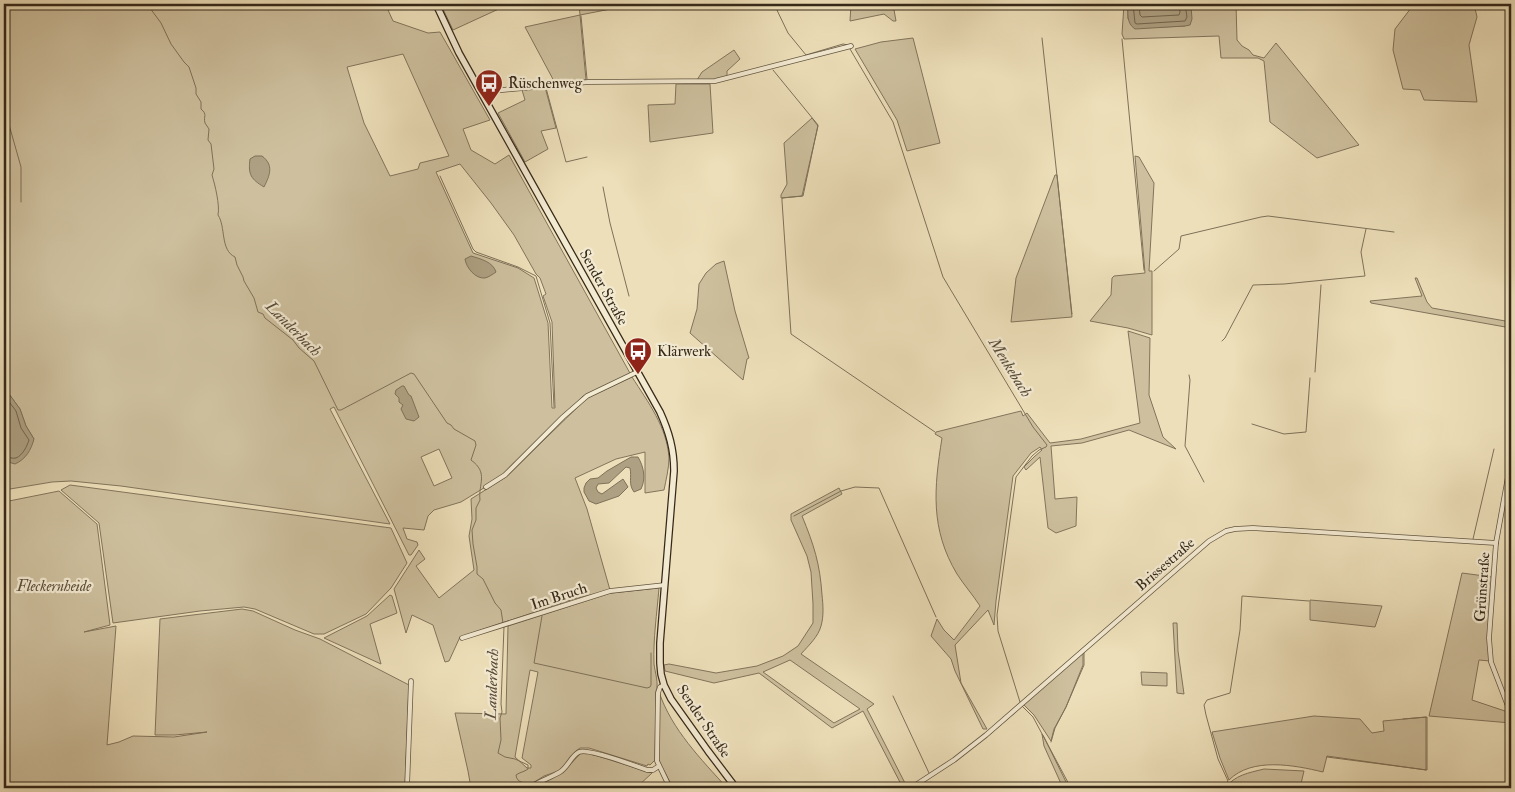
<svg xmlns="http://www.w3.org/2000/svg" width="1515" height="792" font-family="'IM FELL Double Pica',serif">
	<rect width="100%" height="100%" fill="#eddfb9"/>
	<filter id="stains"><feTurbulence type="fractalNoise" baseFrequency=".004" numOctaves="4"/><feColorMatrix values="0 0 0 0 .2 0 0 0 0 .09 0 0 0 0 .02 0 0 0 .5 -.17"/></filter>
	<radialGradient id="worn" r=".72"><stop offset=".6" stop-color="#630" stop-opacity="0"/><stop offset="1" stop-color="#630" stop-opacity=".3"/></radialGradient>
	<!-- green -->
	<g fill="#cec09e" stroke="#82745c" fill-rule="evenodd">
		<path d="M4,4H424L388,10L393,21L428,33L440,32L490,120L463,129L471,150L495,164L509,155L631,375L583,396L505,475L461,502L434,510L428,516L424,530L403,528L407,539L417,542L418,545L411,555H409L334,407L330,409L390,524L121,486L71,481L52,482L4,490V458L6,461L34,439L26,426L20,409L9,394L6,385L4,386ZM403,54L449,156L420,163L418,169L390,176L364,123L347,67ZM460,164L491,203L514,235L536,274L540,278L546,294L543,296L552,322L555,408H552L548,323L534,278L518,268L473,253L436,172ZM439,449L452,478L434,486L421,457Z"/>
		<path d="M452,4H501L503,7L453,30L442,7Z"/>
		<path d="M579,4H620L621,7L580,15L586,80L555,83L525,27L580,15Z"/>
		<path d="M851,4H893L896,21H893L884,14L850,21Z"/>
		<path d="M1124,4H1128V19L1162,27L1185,26L1191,6L1187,4H1236L1237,40L1242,46L1249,50L1253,55L1264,58L1276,43L1359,145L1317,158L1270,122L1264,61L1258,58H1221L1219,36L1124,39L1122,34Z"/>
		<path d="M1411,4H1474L1477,17L1469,45L1477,102L1424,100L1420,90L1403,89L1393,50L1395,29L1411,8Z"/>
		<path d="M913,38L940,143L907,151L897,120L855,49L881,42Z"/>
		<path d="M734,50L740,59L727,71V77L714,81L697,80L702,72Z"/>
		<path d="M676,84H710L713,133L650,142L648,105L675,104Z"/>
		<path d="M545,87L556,128L541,131L548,149L525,162L498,113L525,100L522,90Z"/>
		<path d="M812,118L818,126L802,196L781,198V195L787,184L784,143Z"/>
		<path d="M1135,156L1139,157L1154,183L1149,271H1152V335L1128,328L1090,321L1111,295L1112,278L1114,276L1145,273Z"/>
		<path d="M1055,175H1057L1072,317L1011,322L1016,278Z"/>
		<path d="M724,261L735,311L749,358L747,359L743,380L690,333L697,309L699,284L706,273L716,264Z"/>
		<path d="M1415,278H1417L1427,302L1432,308L1511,322V328L1371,303L1370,301L1422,296Z"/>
		<path d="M1128,331L1150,338L1149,395L1163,437L1176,449L1129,430L1082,443L1051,446L1055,499L1077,497L1076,526L1056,533L1048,528L1040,457L1026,470L1024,467L1034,457L1042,450L1040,447L1031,453L1013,476L996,601L994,625L988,610L955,645L961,683L987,729H983L955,671L951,659L931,636L937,619L944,630L954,640L980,606C973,595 964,585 957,574C930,529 934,488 942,438L935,434L936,432L1021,411L1023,416L1027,413L1050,443L1081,439L1140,423Z"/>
		<path d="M632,377C648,402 667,427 669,458C669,468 666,480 664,490L645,493V452L616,459L575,478L587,509L610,590L574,599L460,637L449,661L445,662L433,625L412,615L406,633L394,589L419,550L425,559L416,566L439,598L474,570L469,536L472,519L471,499L506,477L587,398Z"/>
		<path d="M70,485L391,528L407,563L391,588L366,614L324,634H314L255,609L244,607L200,611L113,623L99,523L61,490Z"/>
		<path d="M839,488L842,494L802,516C814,545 820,564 822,595C823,604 824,616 821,626C818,637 809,645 801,654L874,704L867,709L907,787L903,788L863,711L832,728L759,673L714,683L665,671L664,665L669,664L716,673L757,666L783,656L798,646L813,623V604L811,572L807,556L791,520V514ZM790,660L860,709L834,723L763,672Z"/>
		<path d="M59,491L97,524L110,625L84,632L116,626L107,745L119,742L133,736L174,737L207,732L175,735H155L160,619L242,609L253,611L295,630L320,639L409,685L405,788H318L298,786L275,788H4V502Z"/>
		<path d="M1462,573L1492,577L1490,661L1479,660L1472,700L1508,712L1511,723L1429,716Z"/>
		<path d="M659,588C657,613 653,639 654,664C655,672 659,684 656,691L655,760L650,765L648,764L647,766L589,748H580L576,751L561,770L544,776L525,788H471L468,771L455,713L506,714L508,626L611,593ZM530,670L538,672L522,758L531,765V768H527L515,757Z"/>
		<path d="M390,595L392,596L397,613L370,624L381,664L324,638L367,616Z"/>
		<path d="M1310,600L1382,606L1375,627L1310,620Z"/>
		<path d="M1173,623H1177L1178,651L1184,694L1177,693Z"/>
		<path d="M1083,651V665L1066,707L1054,729L1051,741L1034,715L1023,704Z"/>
		<path d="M1141,672L1167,673V686L1142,685Z"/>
		<path d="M659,692C672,730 701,759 727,788H672L671,784L658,760Z"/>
		<path d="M1314,716L1360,719L1372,733L1384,731L1383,721L1426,717V770L1327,756L1323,772C1294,765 1252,757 1229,780L1220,758L1212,732Z"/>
		<path d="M1042,734L1044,737L1069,788H1063L1044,746Z"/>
		<path d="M581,753H588L652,773L636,788H547L542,785L536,787L535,786L544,780L562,773Z"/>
		<path d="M1264,769L1304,771L1300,788H1225C1235,775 1248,773 1264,769Z"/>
	</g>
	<!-- water -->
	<g fill="#aea183" stroke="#7e7159">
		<path d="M1128,4H1187L1191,6L1192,19L1190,25L1185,26L1135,29C1126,23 1128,13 1128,4Z"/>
		<path d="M255,156H262C274,165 270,175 264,187C251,179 248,175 250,159Z"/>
		<path d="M471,256C481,259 493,262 496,272C493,274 489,277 485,278C475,279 466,267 465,259Z"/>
		<path d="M6,385L9,394L20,409L26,426L34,439C31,450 26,459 15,464L5,461L4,458V441L7,429L4,406V386Z"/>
		<path d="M402,386H404L409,395L411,396L419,417L414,421L406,419L401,409L403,405L399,402V398L395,394L396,390Z"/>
		<path d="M631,457H638C644,467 646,479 641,489L634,492C628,484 632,477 630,468L626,467L609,483L598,484L596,488L598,492L602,494L623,479L628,487L619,496L596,504L589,501L584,492V488L586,483L590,479L598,478L607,471Z"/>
	</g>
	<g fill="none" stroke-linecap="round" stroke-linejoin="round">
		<!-- shore -->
		<g stroke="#72644e" stroke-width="1">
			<path d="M1133,4L1135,23L1137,24L1185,21L1187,17L1185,4"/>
			<path d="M1139,4L1140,15L1142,17L1179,15L1180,12L1179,4"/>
			<path d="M4,395L16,411L21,428L29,440C27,446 23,455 16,458C13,459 7,457 4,456"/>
		</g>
		<!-- stream -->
		<g stroke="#7e7159" stroke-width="1">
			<path d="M147,4L161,23L171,44L184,62L189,67L196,88V94L201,102V109C208,115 203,116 205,123C206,125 208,127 209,129L208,140L211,144L214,169L212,175C215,185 220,205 218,215C226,227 220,250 235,257L237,265L243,277L244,281L254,298L258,312L263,314L265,318L293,340L299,348L314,361L338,410H341L411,373L414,374L447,423L451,425L454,429L475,441L476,445L471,460C489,473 478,484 480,500L476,508V520L472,530L473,544L477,567V574L483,579L495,603L501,610L503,623"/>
			<path d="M774,4L788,33L806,55L843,44L848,45"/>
			<path d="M581,16L587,79"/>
			<path d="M1042,38L1072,314"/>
			<path d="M1122,39L1144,270"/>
			<path d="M850,49L893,122L943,277L1033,427L1047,445L1046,447L1039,450L1032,456L1016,477L997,615L998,631L1020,702"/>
			<path d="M773,70L818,125L803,196L782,198V201L791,334L935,432"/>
			<path d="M546,88L566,162L587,157"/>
			<path d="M4,107L21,167V202"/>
			<path d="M440,176L473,249L476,252L518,267L536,276L550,323L554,407"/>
			<path d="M603,187L610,223L629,296"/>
			<path d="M1154,271L1179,249L1181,236L1261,217L1268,216L1394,232"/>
			<path d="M1222,341L1225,338L1253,285L1284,284L1365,276L1361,252L1366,229"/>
			<path d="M1315,372L1321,285"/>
			<path d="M1189,375L1190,380L1185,446L1204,482"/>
			<path d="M1252,424L1284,434L1306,432L1310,378"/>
			<path d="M794,516L841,491L855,487L879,488L936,617"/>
			<path d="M1473,539L1494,449"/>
			<path d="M542,616L534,663L647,688L650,687L651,685V653"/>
			<path d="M504,627L501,704L502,712L500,718L501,740L498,753L505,757L515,759L528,765V769C524,772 520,772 516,775C517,784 525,782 531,784"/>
			<path d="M893,696L929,773"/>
			<path d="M1022,706L1033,717L1071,788"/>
			<path d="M988,736L1018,710"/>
			<path d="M1051,742L1055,728L1066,707L1084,665V651"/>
			<path d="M1327,757L1427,770V717L1403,719"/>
			<path d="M931,782L934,788"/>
			<path d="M1223,788L1228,781L1218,759L1206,715L1204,705L1207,700L1230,693L1240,630L1242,596L1309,601"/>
		</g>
		<!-- minor casing -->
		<g stroke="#635641" stroke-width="5.5">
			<g id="minor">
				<path d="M482,92L588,82L715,81L851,46"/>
				<path d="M1511,460L1496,543L1489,638L1491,662L1511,714"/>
				<path d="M486,487L505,475L563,417L587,396L637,372"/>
				<path d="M462,638L610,591L665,585"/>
				<path d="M664,685L660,687L658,693L657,761L670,788"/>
				<path d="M295,788H302"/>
				<path d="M407,788L411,681"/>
				<path d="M529,788C539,781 550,778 560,772C568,767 571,756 579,752C588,748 636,766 647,770H653L659,766"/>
				<path d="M911,788L954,760L986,735L1209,541L1226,531L1235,529L1253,528L1496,543"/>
			</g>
		</g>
		<!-- secondary casing -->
		<g stroke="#352819" stroke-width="8">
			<path id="secondary" d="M436,4L459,53L660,412C669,432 674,449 674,471L660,643V663L661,674L664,685L671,699L708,751L736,788"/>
		</g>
		<!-- minor -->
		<use href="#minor" stroke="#f3ead2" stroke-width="4"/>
		<!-- secondary -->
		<use href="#secondary" stroke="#f3ead2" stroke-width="5.5"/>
	</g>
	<!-- icons -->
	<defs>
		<g id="bus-pin" transform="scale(1.4375)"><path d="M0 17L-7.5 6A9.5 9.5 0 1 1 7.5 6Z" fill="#8f2418" stroke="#f3ead2"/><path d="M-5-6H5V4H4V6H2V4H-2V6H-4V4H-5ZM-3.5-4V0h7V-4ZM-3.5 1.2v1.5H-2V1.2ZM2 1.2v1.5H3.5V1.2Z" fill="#fff"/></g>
	</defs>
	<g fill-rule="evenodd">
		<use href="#bus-pin" x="489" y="83"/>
		<use href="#bus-pin" x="638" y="351"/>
	</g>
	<g text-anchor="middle" stroke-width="4.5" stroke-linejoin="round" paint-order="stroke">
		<!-- poi labels -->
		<g font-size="15" fill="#352819" stroke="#f3ead2" text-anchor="start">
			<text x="508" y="88">Rüschenweg</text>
			<text x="657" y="356">Klärwerk</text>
		</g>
		<!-- street labels -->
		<g font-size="15" fill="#352819" stroke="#f3ead2">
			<text transform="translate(604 287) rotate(61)" y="5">Sender Straße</text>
			<text transform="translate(1165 564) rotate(-41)" y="5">Brissestraße</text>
			<text transform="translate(1482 587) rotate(-86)" y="5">Grünstraße</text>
			<text transform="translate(559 596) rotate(-18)" y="5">Im Bruch</text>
			<text transform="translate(704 721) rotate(56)" y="5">Sender Straße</text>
		</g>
		<!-- park labels -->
		<g font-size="15" font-style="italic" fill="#5b4e3a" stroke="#f3ead2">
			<text x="54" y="591">Fleckernheide</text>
		</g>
		<!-- water labels -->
		<g font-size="16" font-style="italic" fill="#594c39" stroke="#f3ead2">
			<text transform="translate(294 328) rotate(45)" y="6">Landerbach</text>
			<text transform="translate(1011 367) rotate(58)" y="6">Menkebach</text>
			<text transform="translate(491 684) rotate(-88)" y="6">Landerbach</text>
		</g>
	</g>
	<!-- margin -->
	<rect width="1515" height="792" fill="none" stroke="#eddfb9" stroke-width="20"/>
	<rect x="5" y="5" width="1505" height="782" fill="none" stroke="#352819" stroke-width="2.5"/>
	<rect x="10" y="10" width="1495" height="772" fill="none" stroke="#352819"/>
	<rect width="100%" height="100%" filter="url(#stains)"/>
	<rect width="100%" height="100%" fill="url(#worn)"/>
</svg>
